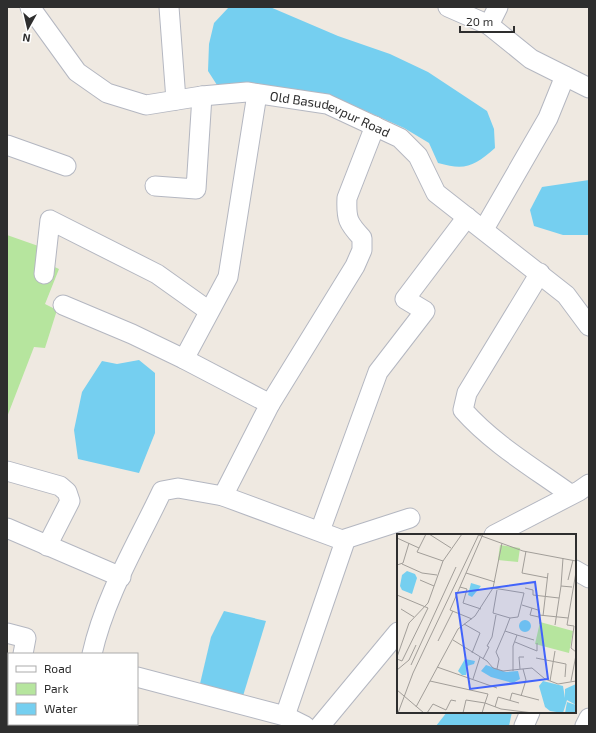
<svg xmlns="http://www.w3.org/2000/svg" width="596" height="733" font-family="'Exo 2',sans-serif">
	<rect width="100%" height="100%" fill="#efe9e1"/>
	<!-- green -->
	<path fill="#b6e59e" d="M7,235L44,248L46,263L59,269L45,304L57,310L45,348L34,347L7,417Z"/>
	<!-- water -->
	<g fill="#75cff0">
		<path d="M229,7H270L338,36L390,54L428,72L487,111L494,129L495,148C474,166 466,171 438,163L429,143L404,128L350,104L309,94L217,85L208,71L209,44L214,23Z"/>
		<path d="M589,180V235H563L534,226L530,210L542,187Z"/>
		<path d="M139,360L155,373V433L139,473L78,459L74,430L82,392L102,361L117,364Z"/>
		<path d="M224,611L266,621L243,696L199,688L211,637Z"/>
		<path d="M447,712H512L509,726H436Z"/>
	</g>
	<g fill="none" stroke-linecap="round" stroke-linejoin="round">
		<!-- minor casing -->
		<g stroke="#b4b7c1" stroke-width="21">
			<g id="minor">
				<path id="s1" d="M30,7L77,72L107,93L146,105L202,96L247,92L327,104L400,138L418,156L436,193L566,295L589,326"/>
				<path d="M169,7L176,100"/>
				<path d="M448,7L489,25L531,59L589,88"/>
				<path d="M489,25L498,7"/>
				<path d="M257,94L228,277L184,359L270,404L223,496L342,540L344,544L285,716"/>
				<path d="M7,145L66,166"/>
				<path d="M155,186L196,189L202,96"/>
				<path d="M484,229L548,118L565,76"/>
				<path d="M540,273L467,393L463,410C493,444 534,468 570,494"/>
				<path d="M44,274L50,220L157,274L209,311"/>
				<path d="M63,305L132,334L184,359"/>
				<path d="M270,404L355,266L362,250V238C348,223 346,219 347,198L375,126"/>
				<path d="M7,471L60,486L67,492L70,501L47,546"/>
				<path d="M7,528L121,577"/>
				<path d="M320,531L378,372L425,311L405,299L467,217"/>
				<path d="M494,535L579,491L589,484"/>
				<path d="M342,540L410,518"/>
				<path d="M575,570L589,578"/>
				<path d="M7,633L26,638L23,654"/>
				<path d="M92,654C105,596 137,544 162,491L178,488L223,496"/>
				<path d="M137,677L285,716L305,726"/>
				<path d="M65,726L66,724"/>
				<path d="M320,726L398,632"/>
				<path d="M524,726L530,712"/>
				<path d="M585,726L589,718"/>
			</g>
		</g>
		<!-- minor -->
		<use href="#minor" stroke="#fff" stroke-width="19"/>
	</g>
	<g text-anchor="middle" stroke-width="3" stroke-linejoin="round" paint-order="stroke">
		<!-- street labels -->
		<g font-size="13" fill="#2e2e2e" stroke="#fff">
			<text dy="5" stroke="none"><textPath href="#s1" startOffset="346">Old Basudevpur Road</textPath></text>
		</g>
	</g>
	<!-- overview -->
	<g transform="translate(397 534)">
		<rect width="179" height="179" fill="#efe9e1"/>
		<path d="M103,11L123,14L121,28L101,26ZM143,88L176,97L172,119L138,110Z" fill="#b6e59e"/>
		<path d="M10,37L18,40L20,44L15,60L5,56L3,52L5,41ZM74,49L84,52L75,63L71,61ZM122 92a6 6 0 1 1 12 0a6 6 0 1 1-12 0ZM68,125L78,127L77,130L70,132L69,141H65L61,137ZM89,131L109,138L121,137L123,145L116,149L94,143L84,137ZM146,147L166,152L168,164V155L179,150V179H168L170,168L179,171L170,166L166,179L153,177L148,173L142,152Z" fill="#75cff0"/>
		<path fill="none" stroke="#a29e99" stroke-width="1" d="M29,0L20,18L46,27M32,0L54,14M79,0L126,17L179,27M86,0L69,39L98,48M0,4L22,14M129,17L125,39L151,44M5,30L25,39L40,41M0,31L6,29L12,9M179,38L170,91L177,92L174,114L179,118M69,39L53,76L75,85M23,46L37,52M171,46L176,26M164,52L166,24M63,53L70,55L66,69L84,75M96,54L127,59L121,83L113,84M128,54L136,56V61L162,64M100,56L96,79L113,84L108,97L120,101L116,112V137M0,61L31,74L5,127L0,125M125,71L141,76M135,74L133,81L142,83M4,75L17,83M146,82L151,39M67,90L83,99L75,119M143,90L142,81L171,84M158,91L164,52L175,53M120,101L137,106M56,106L90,127L96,134L106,137L135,134L148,145L161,150L179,147M41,107L56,77M118,108L140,117V109M0,123L12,89L31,69L46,27L65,0M139,124L169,130L168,143M86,125L92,113L90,112L95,103L99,81M14,131L59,33M40,133L100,154M100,135L102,125L99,118L108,97M123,135L122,123H127M0,136L12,126L19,111M76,145L83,123M33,147L91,160L88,169L104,175L136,179M153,147L158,117M174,147L179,121M0,156L27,179M124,162L129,146L126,135M113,166L115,159L142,166M19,173L61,95L78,82L96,54L105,9M98,173L101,163L122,169M1,179L16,139L82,0M30,179L36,170L49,176L54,166L59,167M66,179L69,166L88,169L85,179"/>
		<path fill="#4264fb" fill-opacity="0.15" stroke="#4264fb" stroke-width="2" d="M138,48L151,145L73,155L59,59Z"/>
		<rect width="179" height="179" fill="none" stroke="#2e2e2e" stroke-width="2"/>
	</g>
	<!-- border -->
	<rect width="596" height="733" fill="none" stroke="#2e2e2e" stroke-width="16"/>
	<!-- legend -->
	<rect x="8" y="653" width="130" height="72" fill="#ffffff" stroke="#ababab"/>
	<rect x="16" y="666" width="20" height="6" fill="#ffffff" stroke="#ababab"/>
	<text x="44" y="673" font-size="12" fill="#2e2e2e">Road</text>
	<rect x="16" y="683" width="20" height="12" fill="#b6e59e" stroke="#ababab"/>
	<text x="44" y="693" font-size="12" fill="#2e2e2e">Park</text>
	<rect x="16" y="703" width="20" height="12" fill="#75cff0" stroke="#ababab"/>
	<text x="44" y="713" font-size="12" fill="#2e2e2e">Water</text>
	<!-- north arrow -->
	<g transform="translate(28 28) rotate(188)" stroke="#ffffff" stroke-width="3" paint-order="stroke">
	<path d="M0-3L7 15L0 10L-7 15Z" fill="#2e2e2e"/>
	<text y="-6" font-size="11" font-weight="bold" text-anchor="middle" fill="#2e2e2e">N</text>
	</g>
	<!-- scale -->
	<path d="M460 26v6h54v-6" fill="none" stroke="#2e2e2e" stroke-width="2"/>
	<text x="466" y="26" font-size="12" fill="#2e2e2e" stroke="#ffffff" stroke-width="3" paint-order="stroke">20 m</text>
</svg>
